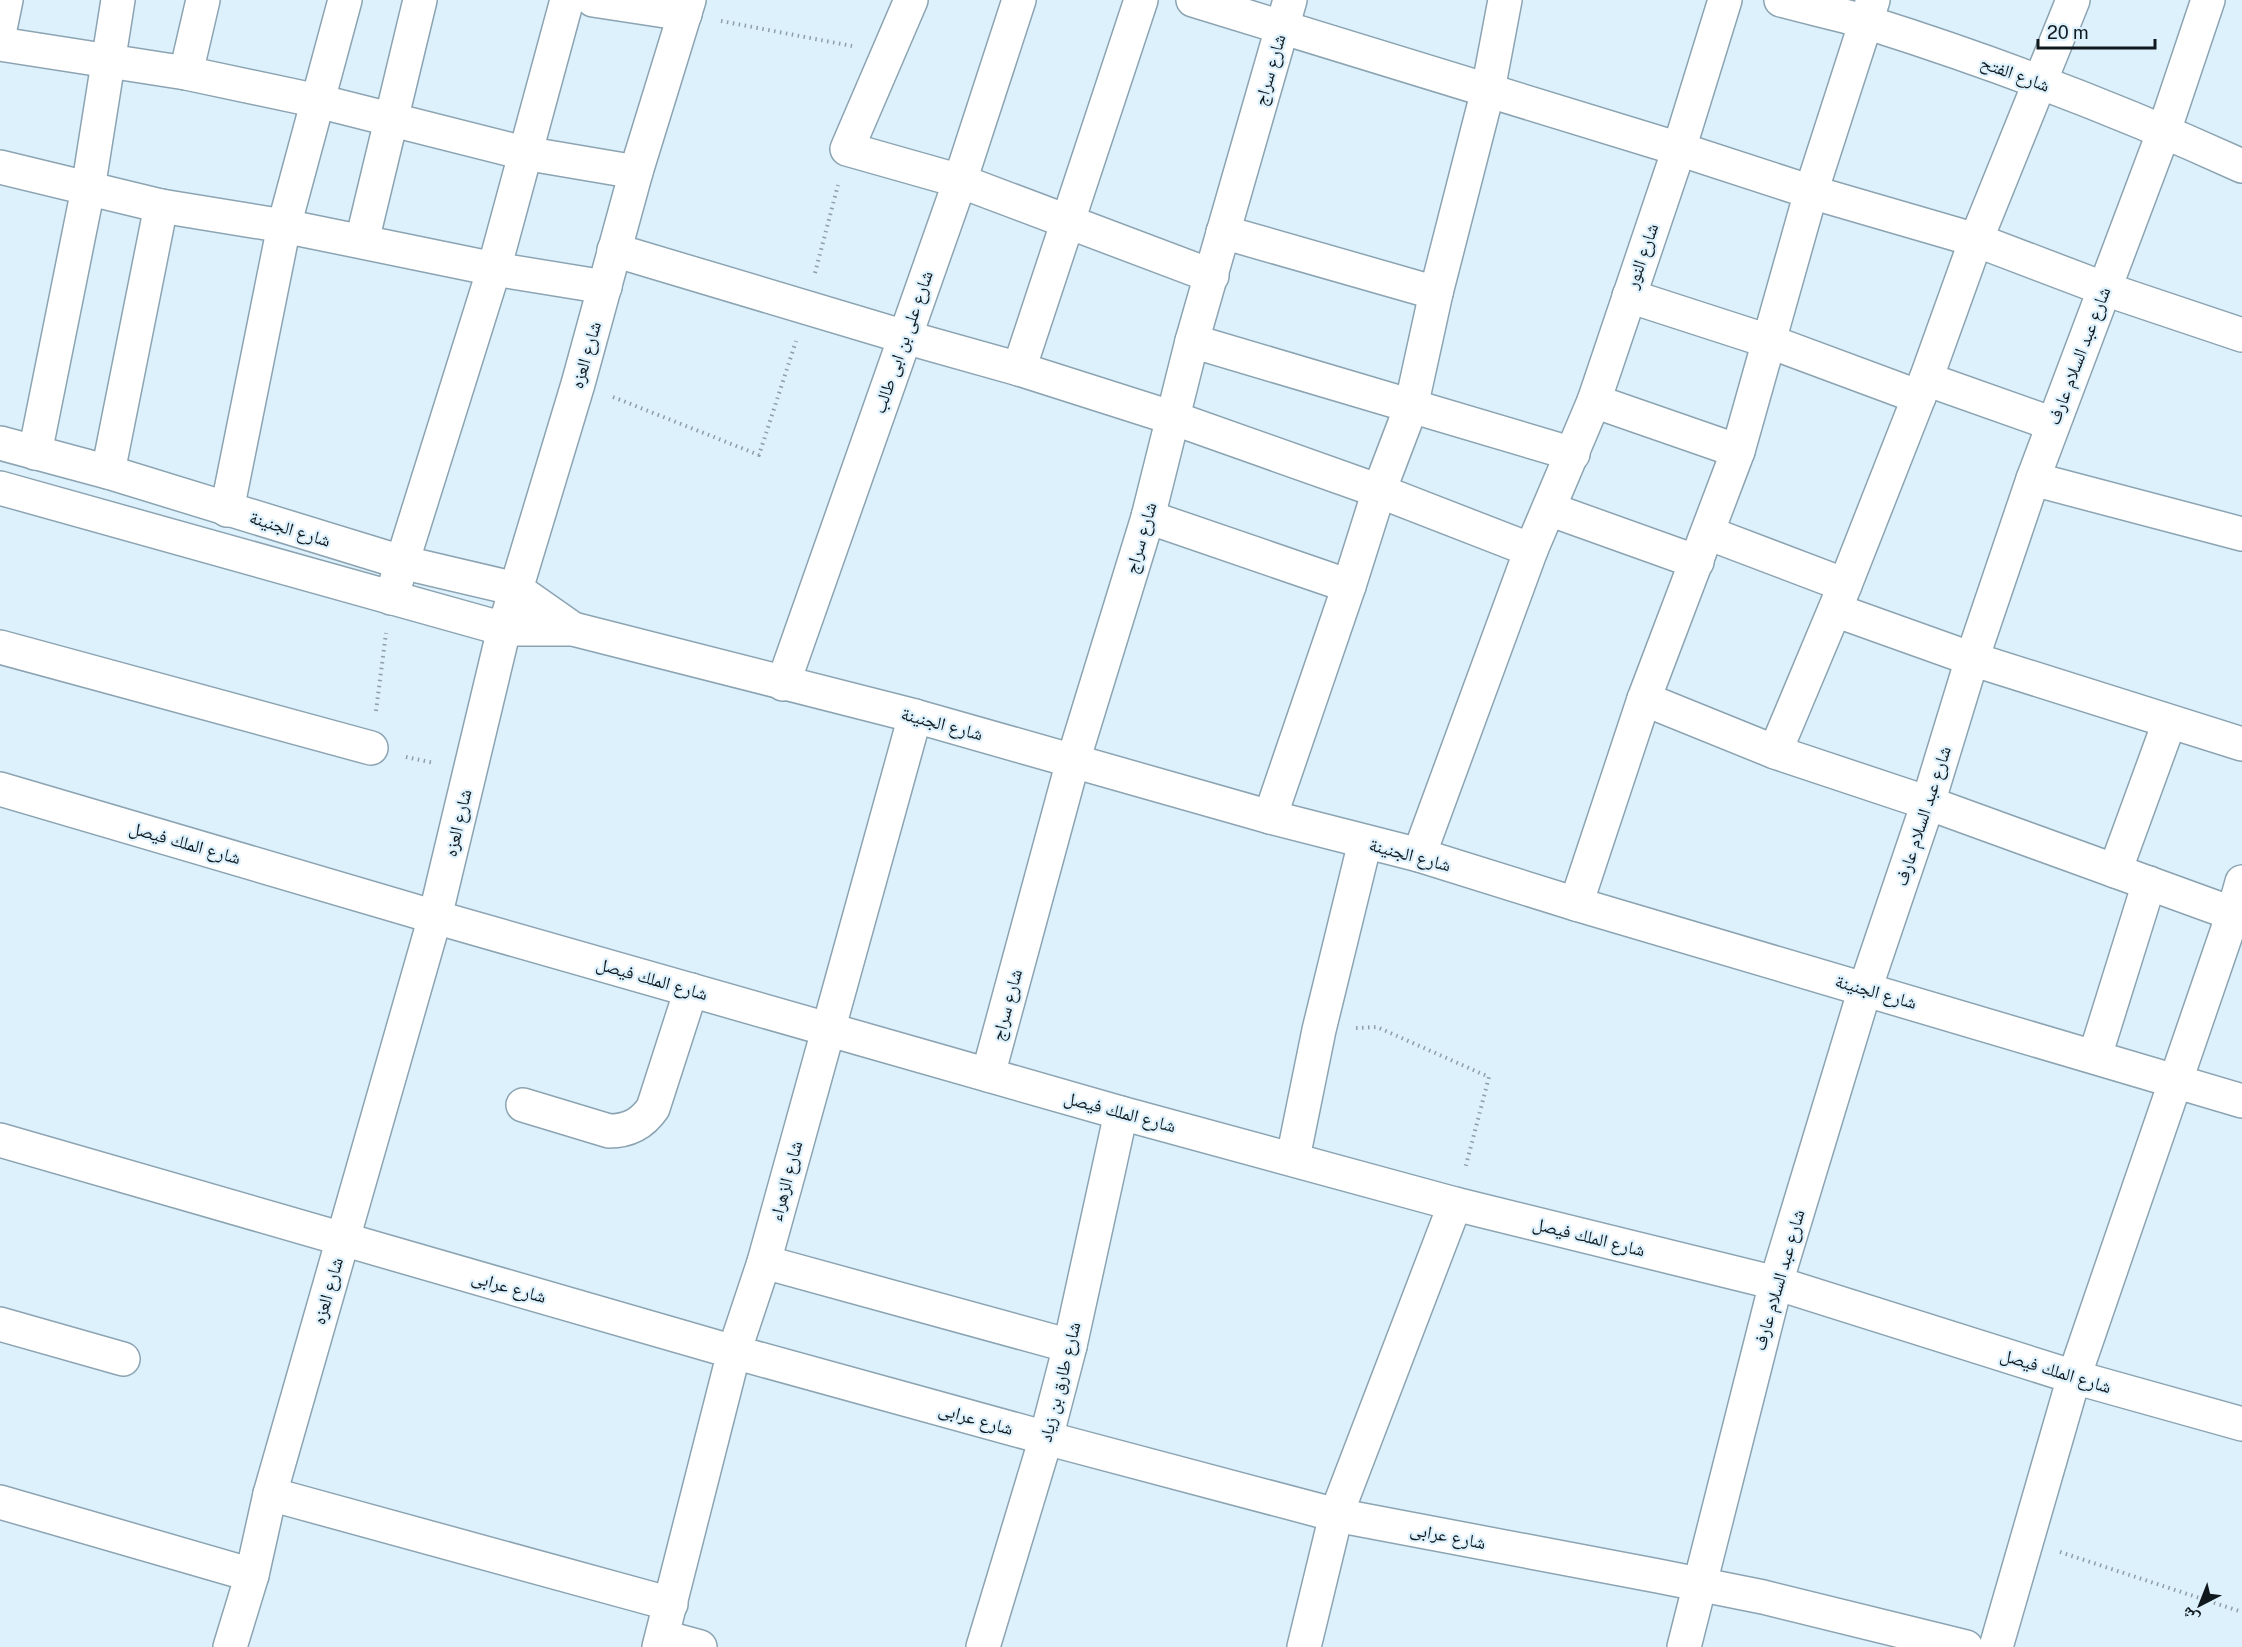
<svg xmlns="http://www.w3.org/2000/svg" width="2242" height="1647" font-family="'Public Sans','Noto Naskh Arabic',sans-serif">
	<rect width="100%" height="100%" fill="#ddf1fd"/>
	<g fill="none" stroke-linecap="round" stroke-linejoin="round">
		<!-- minor casing -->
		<g stroke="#8ca4b2" stroke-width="36">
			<g id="minor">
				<path d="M593,0L685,14"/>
				<path d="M911,0L847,149L960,181L1212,276"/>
				<path d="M1193,0L1679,149L1811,192L1976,240L2105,289L2242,335"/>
				<path d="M1781,0C1810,8 1840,14 1869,23C1996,63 2121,111 2242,166"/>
				<path d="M0,29L6,0"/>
				<path d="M0,44L186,73L318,101L524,153L636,172"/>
				<path d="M186,73L203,0"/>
				<path d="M0,167L161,206L284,226L494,269L605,287"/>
				<path d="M1223,232L1436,293"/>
				<path d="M362,241L420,0"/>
				<path d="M614,250L905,337L1019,369L1173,418L1379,491L1531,550"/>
				<path d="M1629,296L1768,341L1919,397"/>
				<path d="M1192,341L1573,454"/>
				<path d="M1019,369L1141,0"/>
				<path d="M1926,379L2053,424"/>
				<path d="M1594,401L1738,451"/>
				<path d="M0,443L108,472L401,562L516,589L573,629"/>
				<path d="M35,453L88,189L118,0"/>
				<path d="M108,472L161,206"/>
				<path d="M2033,479L2242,534"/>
				<path d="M0,488L504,629H573L915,716L1270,817L1419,855L1576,904L2242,1101"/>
				<path d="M1549,509L1697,562"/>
				<path d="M227,510L284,226L345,0"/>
				<path d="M1148,517L1349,586"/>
				<path d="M1708,533L1845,585"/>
				<path d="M391,598L494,269L567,0"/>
				<path d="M1835,610L1972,659L2242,744"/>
				<path d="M0,647L371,748"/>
				<path d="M783,684L960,181L1019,0"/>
				<path d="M1644,699L1775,752L1928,803L2242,917"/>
				<path d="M1775,752L1845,585L1926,379L1976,240L2073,0"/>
				<path d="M0,789L435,917L1121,1113L1455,1204L1776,1283L2074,1377L2242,1424"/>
				<path d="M1270,817L1349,586L1379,491L1411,407L1436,293L1488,90L1505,0"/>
				<path d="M1419,855L1531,550L1594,401L1679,149L1725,0"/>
				<path d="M2115,871L2169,723"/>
				<path d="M1576,904L1644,699L1738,451L1811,192L1873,0"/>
				<path d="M2095,1056L2149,883"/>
				<path d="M988,1075L1073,761L1148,517L1192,341L1290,0"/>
				<path d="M523,1105L609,1131C629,1131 642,1124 653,1108L691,990"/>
				<path d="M0,1140L734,1352L1046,1438L1336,1515L1658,1576L1763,1597L1966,1647"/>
				<path d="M1293,1158L1319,1030L1365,842"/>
				<path d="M764,1262L1070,1346"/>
				<path d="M0,1324L123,1359"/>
				<path d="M270,1494L671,1604"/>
				<path d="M0,1502L252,1575"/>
				<path d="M663,1637L700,1647"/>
				<path d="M230,1647L252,1575L270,1494L435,917L504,629L578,384L636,172L689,0"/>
				<path d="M659,1647L734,1352L764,1262L915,716"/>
				<path d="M983,1647L1046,1438L1070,1346L1121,1113"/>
				<path d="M1304,1647L1336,1515L1455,1204"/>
				<path d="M1684,1647L1776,1283L1865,989L1928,803L1972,659L2033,479L2164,131L2208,0"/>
				<path d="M1996,1647L2074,1377L2233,914L2242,882"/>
			</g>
		</g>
		<!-- path -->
		<g stroke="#8e9ea7" stroke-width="4" stroke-dasharray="1.5 4.5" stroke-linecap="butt">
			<path d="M721,21L852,46"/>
			<path d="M815,273L838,185"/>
			<path d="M613,397L759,455L796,341"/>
			<path d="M376,711L386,633"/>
			<path d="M406,757L434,763"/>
			<path d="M1356,1028L1377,1027L1489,1077L1465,1169"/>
			<path d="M2060,1552L2242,1612"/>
		</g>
		<!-- minor -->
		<use href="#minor" stroke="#fff" stroke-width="33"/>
	</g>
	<g text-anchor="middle" stroke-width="4.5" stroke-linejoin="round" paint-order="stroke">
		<!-- street labels -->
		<g font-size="18" fill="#0f181d" stroke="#ddf1fd">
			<text transform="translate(1270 70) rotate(-74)" y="6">شارع سراج</text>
			<text transform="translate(2015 74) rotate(20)" y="6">شارع الفتح</text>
			<text transform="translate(1642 256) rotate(-71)" y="6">شارع النور</text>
			<text transform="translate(903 342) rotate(-71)" y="6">شارع على بن ابى طالب</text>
			<text transform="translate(586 355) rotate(-74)" y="6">شارع العزه</text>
			<text transform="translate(2079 356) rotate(-69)" y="6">شارع عبد السلام عارف</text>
			<text transform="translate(290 529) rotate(17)" y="6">شارع الجنينة</text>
			<text transform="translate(1141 538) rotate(-74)" y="6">شارع سراج</text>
			<text transform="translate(942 724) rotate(15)" y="6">شارع الجنينة</text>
			<text transform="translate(1923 816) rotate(-72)" y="6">شارع عبد السلام عارف</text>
			<text transform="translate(458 823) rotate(-77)" y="6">شارع العزه</text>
			<text transform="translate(185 843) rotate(16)" y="6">شارع الملك فيصل</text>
			<text transform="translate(1410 855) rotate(15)" y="6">شارع الجنينة</text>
			<text transform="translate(652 979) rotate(16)" y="6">شارع الملك فيصل</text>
			<text transform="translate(1876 992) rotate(16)" y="6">شارع الجنينة</text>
			<text transform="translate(1007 1005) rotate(-75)" y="6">شارع سراج</text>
			<text transform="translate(1120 1112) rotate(15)" y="6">شارع الملك فيصل</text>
			<text transform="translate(786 1181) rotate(-75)" y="6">شارع الزهراء</text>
			<text transform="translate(1589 1237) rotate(14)" y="6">شارع الملك فيصل</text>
			<text transform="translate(1779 1280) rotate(-74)" y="6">شارع عبد السلام عارف</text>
			<text transform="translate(509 1287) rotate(16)" y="6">شارع عرابى</text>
			<text transform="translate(328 1291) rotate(-74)" y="6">شارع العزه</text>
			<text transform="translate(2056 1371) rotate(17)" y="6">شارع الملك فيصل</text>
			<text transform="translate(1060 1382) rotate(-76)" y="6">شارع طارق بن زياد</text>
			<text transform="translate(976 1419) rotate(16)" y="6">شارع عرابى</text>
			<text transform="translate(1448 1536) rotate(11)" y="6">شارع عرابى</text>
		</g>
	</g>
	<!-- north arrow -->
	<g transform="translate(2200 1605) rotate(222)" stroke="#ddf1fd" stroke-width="4.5" paint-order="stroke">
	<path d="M0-4.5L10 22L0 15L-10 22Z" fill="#0f181d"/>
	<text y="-9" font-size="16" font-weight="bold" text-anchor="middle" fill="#0f181d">ش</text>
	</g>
	<!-- scale -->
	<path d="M2038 39v9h117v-9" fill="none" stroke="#0f181d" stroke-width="3"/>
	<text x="2047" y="39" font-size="18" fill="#0f181d" stroke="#ddf1fd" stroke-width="4.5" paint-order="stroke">20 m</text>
</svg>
